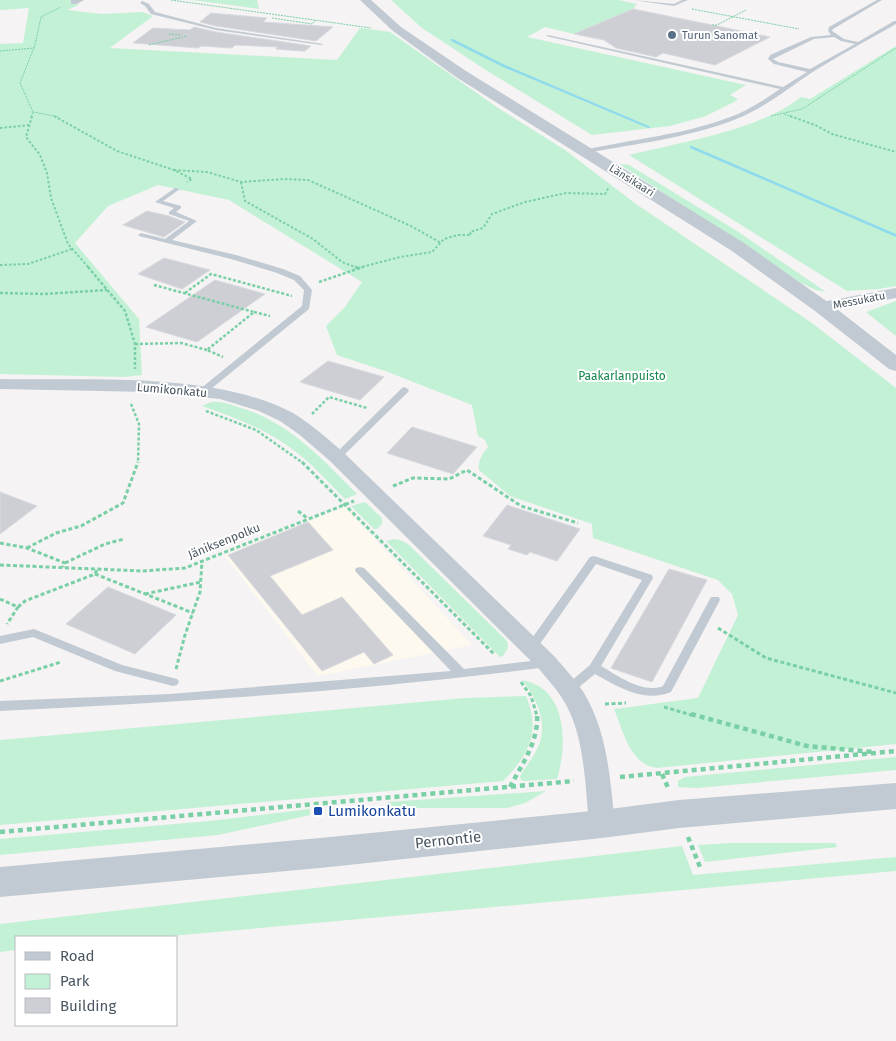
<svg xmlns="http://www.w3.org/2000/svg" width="896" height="1041" font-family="'Fira Sans',sans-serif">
	<rect width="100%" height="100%" fill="#f5f3f3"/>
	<!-- commercial -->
	<path fill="#fdf9ef" d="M345,507L472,645L318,676L224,555Z"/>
	<!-- green -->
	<g fill="#c3f1d5">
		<path d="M0,0H73L70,2L79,5L67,10L102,14L142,12L153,16L110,48L337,60L360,28L390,32L498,108L565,150L636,204L812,323L896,388V744L657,768C630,765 623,730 614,709L698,698L738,615L732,594L718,580L593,538L592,524L510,496L479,470C478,460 482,455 488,447L485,440L478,436L472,405L388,372L337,355L326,326L345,307L362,282L229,200L158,185L108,206L75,243L139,319L142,375L124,377L0,374V44L23,43L29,8L0,10Z"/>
		<path d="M192,0H257L259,9Z"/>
		<path d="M391,0H619L637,4L633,9L574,34L545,27L527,37L746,85L730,95L738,99L734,102L706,116L670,126L592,135L481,67L422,28Z"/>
		<path d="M896,46V286L878,289L847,291L629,155C681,142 760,130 801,97L810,99Z"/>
		<path d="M619,164L629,165L737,231L826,292L816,290L801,283Z"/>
		<path d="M896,301V336L866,312Z"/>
		<path d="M211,402C221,401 231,405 241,408C289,422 322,459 357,494L345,499C331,485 317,469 301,456C273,432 237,418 202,406Z"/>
		<path d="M365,502L382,518V524L377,529H374L351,506Z"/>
		<path d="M394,539L400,540L408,544L507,641L508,648L503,656L500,657L386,541Z"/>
		<path d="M522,680C567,688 568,743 557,779L524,781L521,780L520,776C527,765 536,754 540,742C547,719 535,696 522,680Z"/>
		<path d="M526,696C541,731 529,755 503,781L0,825V740L465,698Z"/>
		<path d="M896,757V770L697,788L678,787V781L685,777Z"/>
		<path d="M546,791L525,803L507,808H387V802Z"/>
		<path d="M310,809V815L218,835L0,855V839L210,821Z"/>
		<path d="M729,843H835L837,847L705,862L698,845Z"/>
		<path d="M682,846L693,875L896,857V871L160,937H16V950L0,952V924Z"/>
	</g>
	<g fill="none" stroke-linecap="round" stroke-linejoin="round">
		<!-- stream -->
		<g fill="#90daee" fill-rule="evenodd">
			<path d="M451,39H453L505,65L651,127L648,128L503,67L451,41Z"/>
			<path d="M690,146H692L896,234V237L690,148Z"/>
		</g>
	</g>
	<!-- building -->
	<g fill="#cdcfd5" stroke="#d7d9de">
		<path d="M633,9L712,25L770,37L715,65L663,53L656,57L616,48L604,40L574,34Z"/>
		<path d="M211,13L267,18L263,22L333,27L316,41L216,26L200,22Z"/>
		<path d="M194,27L216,32L311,46L305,51H302L276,49L278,47L235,45L232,48L201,46L198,48L133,43L153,28L190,30Z"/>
		<path d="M147,211L169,216L185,222L164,237L123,225Z"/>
		<path d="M164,258L210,270L182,289L138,274Z"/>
		<path d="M215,280L265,294L197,342L146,327Z"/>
		<path d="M328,361L384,377L360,400L300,382Z"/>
		<path d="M412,427L477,447L453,474L387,453Z"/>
		<path d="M0,492L37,506L0,534Z"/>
		<path d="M507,505L580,529L557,561L530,552L527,555L508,549L511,545L483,536Z"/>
		<path d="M308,522L333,550L270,576L302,615L342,597L393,655L374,664L364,652L322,671L228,555Z"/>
		<path d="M669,569L707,580L652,682L611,668Z"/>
		<path d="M108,587L176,615L135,654L66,624Z"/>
	</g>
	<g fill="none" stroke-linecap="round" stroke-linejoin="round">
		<!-- path-far4 -->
		<g stroke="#7ad0a6" stroke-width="1" stroke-dasharray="2 1" stroke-linecap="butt">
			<path d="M171,0L371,28"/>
			<path d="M692,9L799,29"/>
			<path d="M272,18L312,24L316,20"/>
			<path d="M712,25H717L746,10"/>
			<path d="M169,34L181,35"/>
			<path d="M149,45L187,36"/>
			<path d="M0,51L34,48"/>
			<path d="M33,112L59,117"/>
			<path d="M784,114L793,117"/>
			<path d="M771,116L802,109L896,48"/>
			<path d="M31,117L33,112L20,83L35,45L41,17L61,7"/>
		</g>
		<!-- path-far3 -->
		<g stroke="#7ad0a6" stroke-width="2" stroke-dasharray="2.5 2" stroke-linecap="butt">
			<path d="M32,116L26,137L40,155L47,173L51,198L68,244L89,268"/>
			<path d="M54,116L117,151L174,170L192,179L187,182"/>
			<path d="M790,116L815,125L832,134L896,152"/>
			<path d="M0,128L30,125"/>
			<path d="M174,170L207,172L241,182L284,179L308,180L411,226L441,243"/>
			<path d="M241,182L245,201L313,239L342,262L358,268"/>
			<path d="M0,265L28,264L72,249"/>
			<path d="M358,268L400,257L432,252L444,239L458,235H471L470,232L483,228L492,214L525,202L566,193L605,194L609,187"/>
		</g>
		<!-- path-far2 -->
		<g stroke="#7ad0a6" stroke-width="2.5" stroke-dasharray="3 2" stroke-linecap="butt">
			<path d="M88,267L125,311L135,344V369"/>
			<path d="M355,267L358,268"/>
			<path d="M319,282L363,267"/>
			<path d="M154,285L254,312L207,350L223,357"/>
			<path d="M0,293L44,294L107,290"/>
			<path d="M185,293L211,274L292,296"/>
			<path d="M254,312L270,316"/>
			<path d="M135,344L181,343L207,350"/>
			<path d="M131,404L139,424L138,463"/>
			<path d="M206,411L256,430L303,463"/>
			<path d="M312,414L329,397L367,408"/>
		</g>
		<!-- path-far1 -->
		<g stroke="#7ad0a6" stroke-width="3" stroke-dasharray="4 2.5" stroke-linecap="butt">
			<path d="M302,462L494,654"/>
			<path d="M393,486L413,478L449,479L467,470L521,506L578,523"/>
			<path d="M298,511L307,518"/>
			<path d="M0,543L27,548L65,563L63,567"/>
			<path d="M27,548L56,533L81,526L123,503L138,462"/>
			<path d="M65,563L105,544L124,539"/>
			<path d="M0,565L143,571L185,568L354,501"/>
			<path d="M95,574L193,613"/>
			<path d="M145,594L201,582"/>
			<path d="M0,599L18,607L7,624"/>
			<path d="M18,607L25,601L95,574L98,568"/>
			<path d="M718,628L766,658L896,693"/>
			<path d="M176,669L185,635L200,592L202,561"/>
			<path d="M0,681L61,662"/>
			<path d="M521,682L531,696L537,716"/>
			<path d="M605,704L626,703"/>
			<path d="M664,707L695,716"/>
		</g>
		<!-- path -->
		<g stroke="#7ad0a6" stroke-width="4.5" stroke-dasharray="5 4" stroke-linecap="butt">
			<path d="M691,714L807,746L873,752"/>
			<path d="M662,774L669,790"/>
			<path d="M620,777L896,751"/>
			<path d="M510,787C522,764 539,741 537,714"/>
			<path d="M0,832L574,781"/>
			<path d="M688,837L700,867"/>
		</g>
		<!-- service -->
		<g fill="#c1cad2" fill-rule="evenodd">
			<path d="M633,0L674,4L682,0H688L674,6Z"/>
			<path d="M877,0H882L833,29L832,31L844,39L858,42L894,21H896V24C868,40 838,56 811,73C786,90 763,109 734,120C687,138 635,144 586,153L583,151L584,150C633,139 683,135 730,117C747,111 764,100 780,89L546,36L548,35L783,87L807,72L774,64L768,59L770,55L811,37L831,35L828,31L829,27ZM834,37L841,41L855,44L810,69L778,62L773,59L814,39Z"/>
			<path d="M142,1L149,4L155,12L216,28L323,44L321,45L216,30L151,14L145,6L140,3Z"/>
			<path d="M175,188L180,189L163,201L181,206V208L176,212L197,221L172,240L236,255L283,269L300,276L312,290L309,309L206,393H200L199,391L200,389L302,306L304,290L294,280L277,273L231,259L139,236L138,235L141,233L165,239L189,221L169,214V212L174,208L155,202Z"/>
			<path d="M405,387L409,390L408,392L340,459H334L332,457L334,455L402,388Z"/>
			<path d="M594,556L652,575L653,578L601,666C618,676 643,694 663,686L711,597H719L720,600L671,692C644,703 618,687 595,674L573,692L569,693L565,692L563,689L565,686L590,665L642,580L596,564L535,651H527L525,648L590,557Z"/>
			<path d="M360,567L364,568L464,669L547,659L551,660L553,663L551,666L547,667C366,691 183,702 0,711V701L170,694L451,671L356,572L355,570L356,568Z"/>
			<path d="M34,629L122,665L177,679L179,682L177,685L173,686L115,671L33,637L0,644V636Z"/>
		</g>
		<!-- minor -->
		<g fill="#c1cad2" fill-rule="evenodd">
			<path d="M71,0H84L77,4H71Z"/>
			<path d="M896,288V298L822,312L817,310L814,307L817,304L822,302Z"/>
			<path d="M0,379C89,381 213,371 293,413C311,424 328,439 344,453L555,657C565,669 576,680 584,693C608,733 610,780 615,824L611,832L602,835L593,832L589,824C585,785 585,738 565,703C558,690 548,680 539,669L330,461L300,435L280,421L259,411L220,399L150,392L0,389Z"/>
		</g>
		<!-- tertiary -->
		<g fill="#c1cad2" fill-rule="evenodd">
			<path d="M360,0H371L401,27L466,71L744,243L829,303L896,355V371L889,369L815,311L732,251L456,77L393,31Z"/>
			<path d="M896,783V809L679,828L602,838L320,868L0,897V867L320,838L602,810L679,800Z"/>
		</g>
	</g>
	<!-- markers -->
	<circle fill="#5c6f8a" stroke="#fff" stroke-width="2" cx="672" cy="35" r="5"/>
	<rect fill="#1a4fb4" stroke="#fff" stroke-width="2" x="313" y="806" width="10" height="10" rx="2.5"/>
	<g text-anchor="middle" stroke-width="4" stroke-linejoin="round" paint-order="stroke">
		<!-- far-service labels -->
		<g font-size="11" fill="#4e5e75" stroke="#fff" text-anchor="start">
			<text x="682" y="39">Turun Sanomat</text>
		</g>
		<!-- far-street labels -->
		<g font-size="11" fill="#4a5661" stroke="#fff">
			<text transform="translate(632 180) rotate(32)" y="4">Länsikaari</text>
			<text transform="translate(859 300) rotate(-11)" y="4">Messukatu</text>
		</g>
		<!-- park labels -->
		<g font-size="12" fill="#17864f" stroke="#fff">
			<text x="622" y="380">Paakarlanpuisto</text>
		</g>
		<!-- street labels -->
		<g font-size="12" fill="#4a5661" stroke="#fff">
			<text transform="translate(172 390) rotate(5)" y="4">Lumikonkatu</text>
			<text transform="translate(224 541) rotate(-22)" y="4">Jäniksenpolku</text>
		</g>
		<!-- near-transit labels -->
		<g font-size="15" fill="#164399" stroke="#fff" text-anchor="start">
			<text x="328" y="816">Lumikonkatu</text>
		</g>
		<!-- near-street labels -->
		<g font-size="15" fill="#4a5661" stroke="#fff">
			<text transform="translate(448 840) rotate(-6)" y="5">Pernontie</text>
		</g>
	</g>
	<!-- legend -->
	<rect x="15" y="936" width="162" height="90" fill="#ffffff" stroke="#b7bbc0"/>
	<rect x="25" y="952" width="25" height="8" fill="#c1cad2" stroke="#b7bbc0"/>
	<text x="60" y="961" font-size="15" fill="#4a5661">Road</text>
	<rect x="25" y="974" width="25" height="15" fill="#c3f1d5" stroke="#b7bbc0"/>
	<text x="60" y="986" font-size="15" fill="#4a5661">Park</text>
	<rect x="25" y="998" width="25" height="15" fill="#cdcfd5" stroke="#b7bbc0"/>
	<text x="60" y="1011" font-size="15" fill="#4a5661">Building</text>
</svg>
